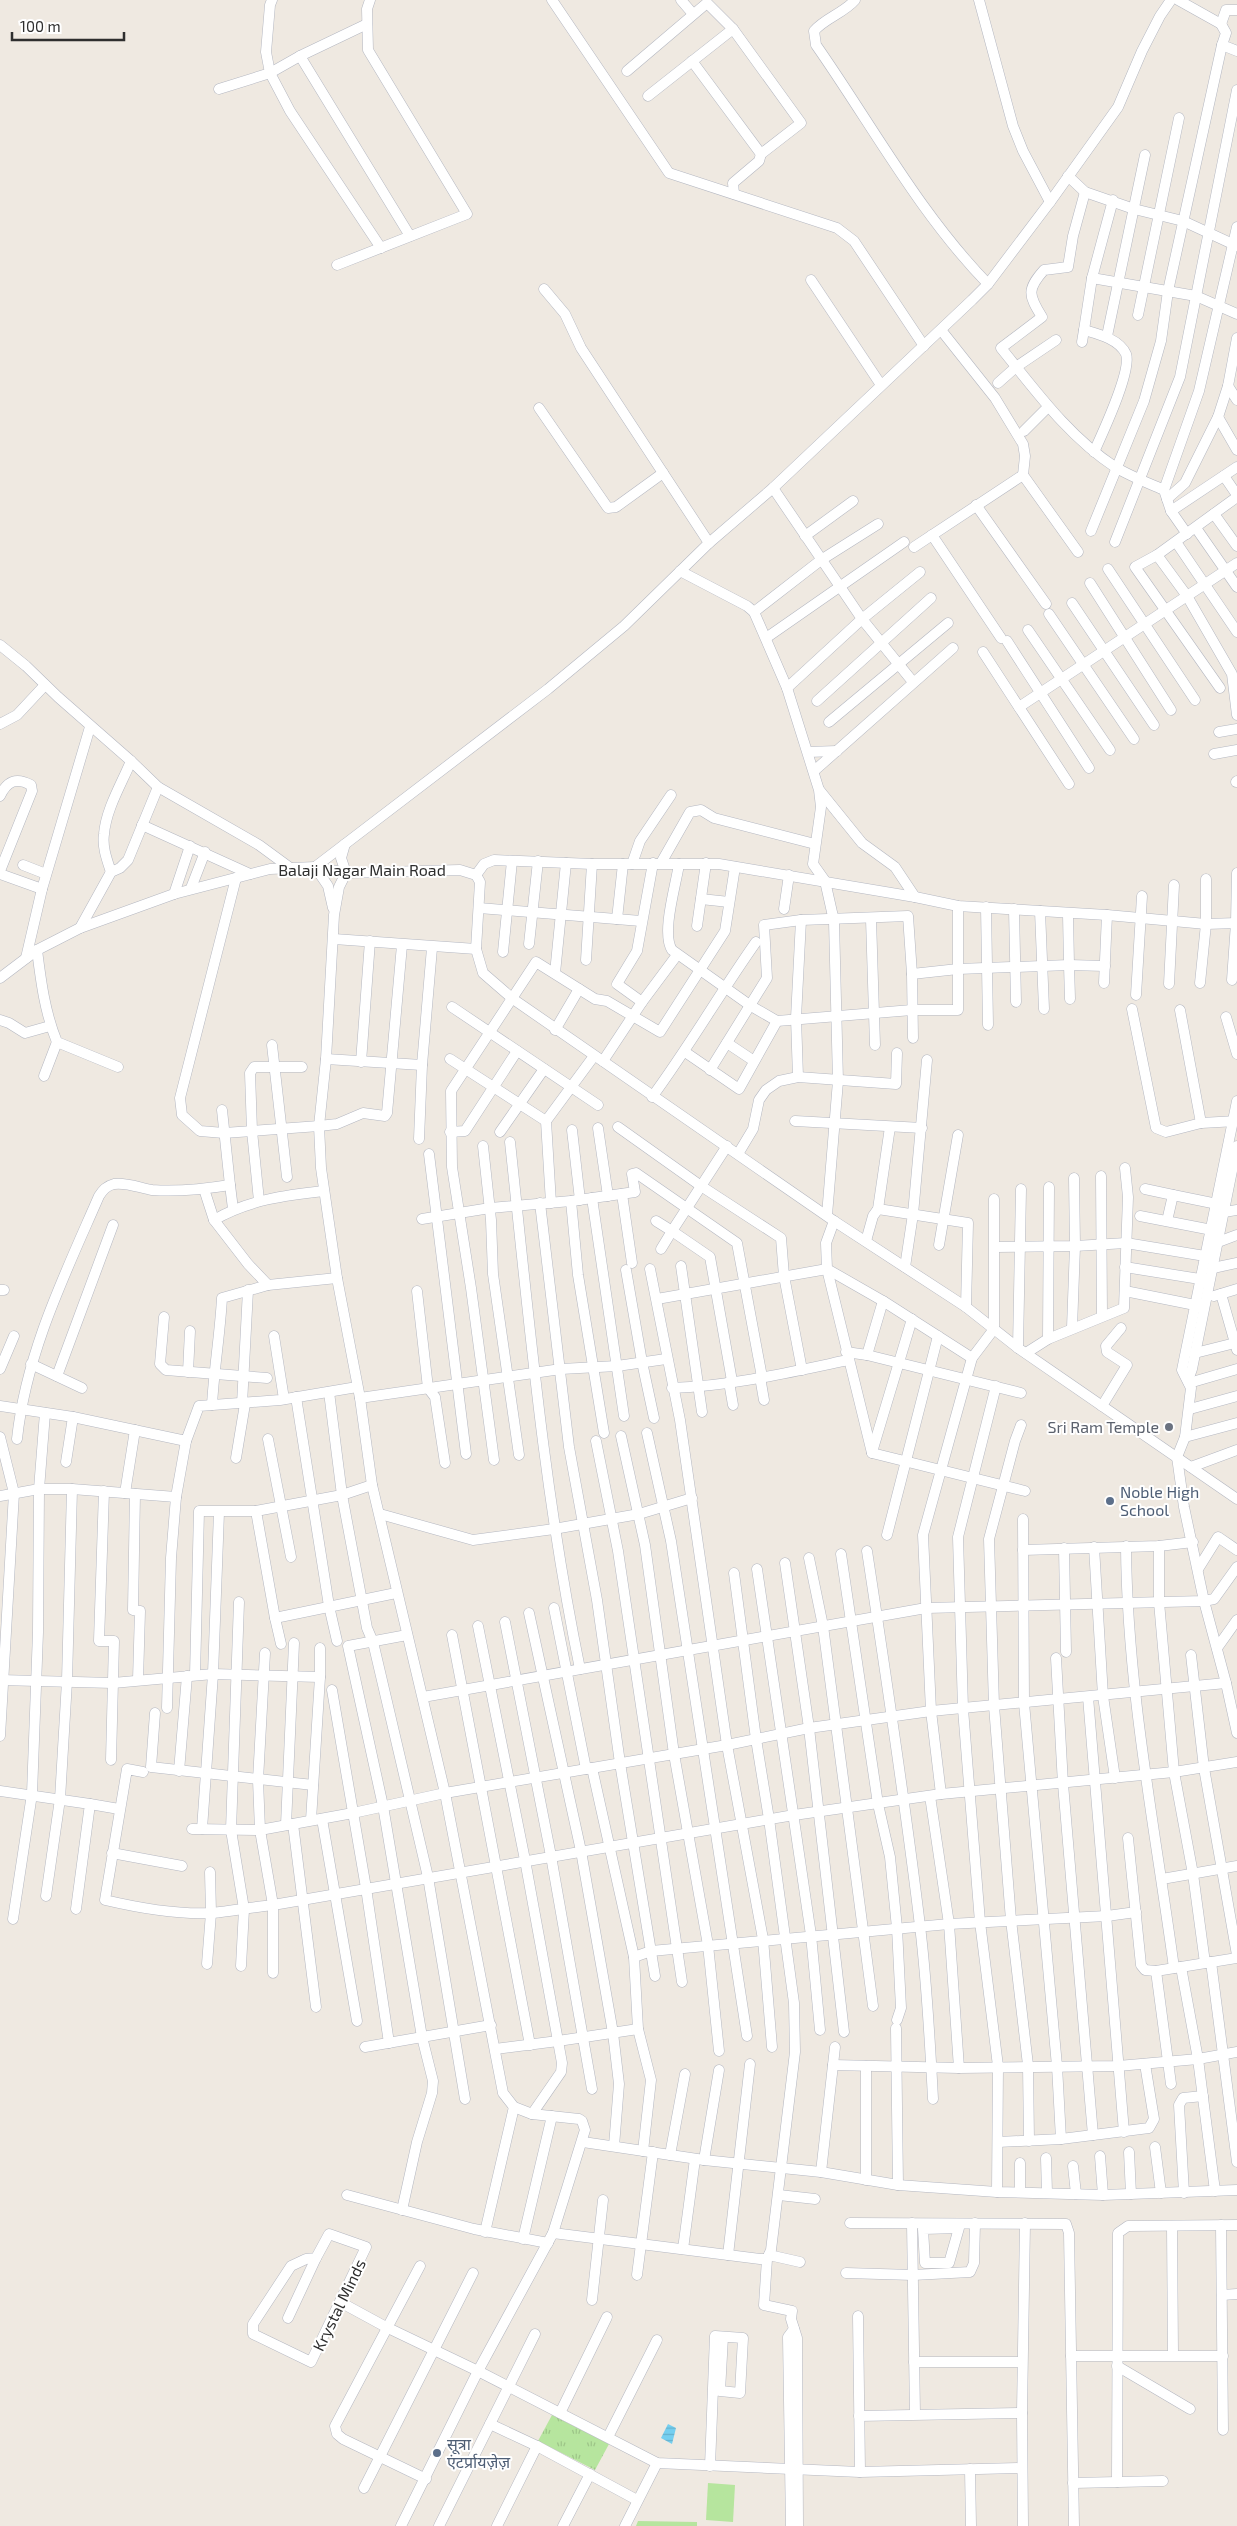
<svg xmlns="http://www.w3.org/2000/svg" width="1237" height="2526" font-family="'Exo 2','Noto Sans Devanagari',sans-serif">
	<defs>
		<pattern id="park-tufts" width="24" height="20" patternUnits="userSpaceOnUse" patternTransform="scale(1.25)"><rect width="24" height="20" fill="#b6e59e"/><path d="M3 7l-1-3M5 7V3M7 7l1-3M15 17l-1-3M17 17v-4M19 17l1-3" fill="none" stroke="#9dc588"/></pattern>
		<pattern id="water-rules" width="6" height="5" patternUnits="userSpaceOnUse" patternTransform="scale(1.25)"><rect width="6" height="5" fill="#75cff0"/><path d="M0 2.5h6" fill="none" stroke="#66b2ce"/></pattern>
	</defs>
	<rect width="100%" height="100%" fill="#efe9e1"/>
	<!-- grass -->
	<g fill="#b6e59e">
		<path d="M708,2483L735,2485L733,2522L706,2520Z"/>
		<path d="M638,2521L697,2522V2526H636Z"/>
	</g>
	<!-- park -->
	<path fill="url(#park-tufts)" d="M552,2415L609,2444L595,2470L538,2441Z"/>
	<!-- water -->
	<path fill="url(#water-rules)" d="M668,2424L676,2428L672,2444L661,2438Z"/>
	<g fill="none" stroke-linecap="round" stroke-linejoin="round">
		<!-- minor casing -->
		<g stroke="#b4b7c1" stroke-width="11">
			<g id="minor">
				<path d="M272,0L270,5L266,52L270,73L290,111L381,248"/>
				<path d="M552,0L669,173L837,228L854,241L924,346"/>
				<path d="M681,0L693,14"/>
				<path d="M855,0C844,13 825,18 814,31L816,45C872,125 919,213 988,284"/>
				<path d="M979,0L1013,126L1023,151L1050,202"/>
				<path d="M1178,0L1221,24L1226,33L1222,45L1237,51"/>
				<path d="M1221,24L1226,10H1237"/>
				<path d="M300,56L410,236"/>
				<path d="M692,61L761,154"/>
				<path d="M627,71L707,3L733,29L801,123L761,154L759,161L733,183L734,194"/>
				<path d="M219,89L270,73L300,56L367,24"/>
				<path d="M648,96L733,29"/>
				<path d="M1068,176L1085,192L1134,209L1183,221L1237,246"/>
				<path d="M1085,192L1073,236L1068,267L1044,270C1027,289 1028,295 1042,317L1001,348C1036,391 1068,436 1115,467C1130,476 1148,483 1164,490L1171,511L1187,534"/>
				<path d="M337,265L467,214L368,50L367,9L370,0"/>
				<path d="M1092,278L1196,296L1237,314"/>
				<path d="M811,280L881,385"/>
				<path d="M544,289L565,314L581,348L709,543"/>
				<path d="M1138,315L1179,118"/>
				<path d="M941,330L995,398L1023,444L1025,456L1023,475L1078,552"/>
				<path d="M1084,330L1092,278L1113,200"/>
				<path d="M1107,336L1145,155"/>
				<path d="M1082,342L1084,330C1098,334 1119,339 1126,354C1132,371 1102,434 1094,452"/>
				<path d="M998,383L1016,367L1056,340"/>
				<path d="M1228,386L1237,400"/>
				<path d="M539,408L608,508L616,507L663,473"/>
				<path d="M1218,417L1237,450"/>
				<path d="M1024,431L1048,407"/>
				<path d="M1224,476L1237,495"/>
				<path d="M773,488L862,619L913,682"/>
				<path d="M1164,490L1199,391L1237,227"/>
				<path d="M1167,499L1185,483L1218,417L1228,386L1237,338"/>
				<path d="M976,505L1046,604"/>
				<path d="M1171,511L1237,467"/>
				<path d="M1214,514L1237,546"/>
				<path d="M1196,528L1237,587"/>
				<path d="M1091,531L1144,401L1161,341L1168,291L1222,45"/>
				<path d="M932,535L1001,638"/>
				<path d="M805,536L853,501"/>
				<path d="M1115,542L1180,377L1237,90"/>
				<path d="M1176,542L1237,632"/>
				<path d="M914,547L1023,475"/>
				<path d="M1157,555L1187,596L1232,674L1237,715"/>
				<path d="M1108,569L1195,700"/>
				<path d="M680,571L747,606L754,612L787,688L819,790L821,807L813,864L825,881L834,921L838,1081L827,1215"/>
				<path d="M1090,583L1171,710"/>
				<path d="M1072,603L1154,725"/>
				<path d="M754,612L821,560L878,524"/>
				<path d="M1049,614L1134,739"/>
				<path d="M1028,630L1110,750"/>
				<path d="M766,638L904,542"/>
				<path d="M1007,641L1089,768"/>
				<path d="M0,645L26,666L58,697L131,761L158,787L259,845L289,867"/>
				<path d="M983,652L1069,784"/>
				<path d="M787,688L862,619L920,572"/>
				<path d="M1220,688L1135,567L1157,555L1237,497"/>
				<path d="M817,701L931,598"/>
				<path d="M1019,707L1237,563"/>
				<path d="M829,722L948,623"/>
				<path d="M0,724L17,715L45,685"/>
				<path d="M1219,732L1237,729"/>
				<path d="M808,752L837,751"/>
				<path d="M1214,754L1237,750"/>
				<path d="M814,771L953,648"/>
				<path d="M1236,782L1237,781"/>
				<path d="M820,791L862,843L895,867L915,897"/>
				<path d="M0,796C7,781 16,777 31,785L32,791L0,871"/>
				<path d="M142,825L250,874"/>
				<path d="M345,844L341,858L346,873L339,887L334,915L326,1059L319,1126L321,1168L337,1278L360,1398L372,1485L445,1793L503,2093L514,2107L532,2114L579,2119L582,2121L585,2130L553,2233L478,2371L401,2526"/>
				<path d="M661,863L690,812L701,810L714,818L815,844"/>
				<path d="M632,864L640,841L671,795"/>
				<path d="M679,864C676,885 661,933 672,950L751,1006L777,1021L912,1010H958V906"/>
				<path d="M23,865L46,874"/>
				<path d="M111,872C107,860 102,847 104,834C106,809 122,783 131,761"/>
				<path d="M0,874L42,889"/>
				<path d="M476,875L480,882L476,949L483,973L513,999L834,1221L966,1307L1018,1348L1237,1499"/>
				<path d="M476,875L484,864L494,860L592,864H719L915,897L958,906L1107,915L1206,924L1237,923"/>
				<path d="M236,878L180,1098L182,1115L200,1131L224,1133L319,1126L337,1124L363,1113L385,1116L387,1113L402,945"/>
				<path d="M191,888L205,852"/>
				<path d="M174,894L190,846"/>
				<path d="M701,899L729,902"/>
				<path d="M986,907L988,1025"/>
				<path d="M333,908L328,886L315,867L548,689L624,626L709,543L773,488L972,300L988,284L1050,202L1118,107L1142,51L1160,16L1171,0"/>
				<path d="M479,908L641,921"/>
				<path d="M784,909L789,875"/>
				<path d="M1014,909L1016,1002"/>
				<path d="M1040,911L1044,1009"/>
				<path d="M617,919L623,864"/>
				<path d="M871,919L875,1045"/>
				<path d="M697,926L706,863"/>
				<path d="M80,928L111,872L120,868L128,860L158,787"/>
				<path d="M334,939L476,949"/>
				<path d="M529,944L538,861"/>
				<path d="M37,950C41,982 45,1013 57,1042L118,1067"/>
				<path d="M503,952L512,861"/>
				<path d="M26,958L42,889L90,727"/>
				<path d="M586,960L592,864"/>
				<path d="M555,973L566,863"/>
				<path d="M912,974L913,1038"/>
				<path d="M0,978L37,950L80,928L174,894L270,869L315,867L346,873L460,870L476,875"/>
				<path d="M1232,980L1236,923L1237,873"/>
				<path d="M1104,983L1107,915"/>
				<path d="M1200,983L1206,924V879"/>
				<path d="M1169,984L1174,885"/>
				<path d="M1136,995L1142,896"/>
				<path d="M1070,999L1069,965L1105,966"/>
				<path d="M642,1002L617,984L637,951L653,863"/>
				<path d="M452,1007L598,1105"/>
				<path d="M1132,1009L1156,1128L1166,1132L1201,1123L1237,1121"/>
				<path d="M1180,1010L1201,1123"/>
				<path d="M1226,1017L1237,1054"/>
				<path d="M0,1020L9,1023L25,1033L50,1026"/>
				<path d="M555,1030L579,989"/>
				<path d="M727,1043L754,1061"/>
				<path d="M272,1045L287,1177"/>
				<path d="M685,1052L739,1089L777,1021"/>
				<path d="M326,1059L422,1065"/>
				<path d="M450,1059L546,1121"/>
				<path d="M603,1061L642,1002L677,955"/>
				<path d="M361,1062L370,941"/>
				<path d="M710,1070L767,978L764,925L801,920L908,916L912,974L958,969L1069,965L1068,914"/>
				<path d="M44,1076L57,1042"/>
				<path d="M798,1077L796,1018L801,920"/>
				<path d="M652,1097C689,1047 720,993 756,942"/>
				<path d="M1237,1101L1182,1370L1191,1388L1185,1437L1177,1457L1184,1507L1204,1601L1226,1683L1237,1733"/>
				<path d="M795,1121L922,1128"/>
				<path d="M618,1127L701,1186L781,1238L784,1276L802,1370"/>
				<path d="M598,1128L608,1196"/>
				<path d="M572,1130L580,1200"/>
				<path d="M450,1132L465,1131L517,1051"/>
				<path d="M500,1132L544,1069"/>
				<path d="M419,1139L422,1065L432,948"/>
				<path d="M510,1142C529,1320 544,1494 580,1669"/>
				<path d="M483,1146L491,1220L493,1274L519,1455"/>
				<path d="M727,1146L672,1231L710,1257L732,1381"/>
				<path d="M429,1154L466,1454"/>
				<path d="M738,1154L753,1129L759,1100L766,1090L779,1081L798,1077L896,1084L897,1053"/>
				<path d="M1101,1176L1102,1316"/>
				<path d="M230,1185L233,1209"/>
				<path d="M204,1189L214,1220L248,1264L268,1285"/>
				<path d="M1145,1189L1173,1195L1167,1221"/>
				<path d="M622,1194L632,1263"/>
				<path d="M1173,1195L1222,1205"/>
				<path d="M592,1198L624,1416"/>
				<path d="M259,1201L252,1131L250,1073L254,1067H302"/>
				<path d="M571,1201L578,1275L604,1433"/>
				<path d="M540,1203L569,1447L597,1600L620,1763L655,1976"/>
				<path d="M551,1203L546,1121L594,1056"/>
				<path d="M878,1209L968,1223L966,1307"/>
				<path d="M1224,1212L1237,1210"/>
				<path d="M1140,1216L1217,1231"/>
				<path d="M422,1219L490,1208L571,1201L635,1192L632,1174L636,1173L737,1243L762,1377"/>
				<path d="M214,1220C248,1200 286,1195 324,1191"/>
				<path d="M656,1221L672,1231L661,1249"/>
				<path d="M834,1221L826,1243L827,1269L872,1453"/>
				<path d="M866,1241L873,1216L878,1209L890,1127"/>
				<path d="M1218,1242L1237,1235"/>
				<path d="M939,1245L958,1135"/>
				<path d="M996,1247L1075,1246L1126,1243L1211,1257"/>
				<path d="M681,1266L702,1412"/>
				<path d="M905,1267L913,1214L927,1060"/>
				<path d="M1125,1267L1206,1280"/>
				<path d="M1213,1268L1237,1263"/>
				<path d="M650,1269L680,1420L727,1745L763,1939L772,2047"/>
				<path d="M626,1270L642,1362L654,1418"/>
				<path d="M0,1290H4"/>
				<path d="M417,1291L428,1388L435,1397L445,1463"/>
				<path d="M1125,1291L1200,1306"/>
				<path d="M1221,1294L1237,1350"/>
				<path d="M1214,1296L1237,1289"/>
				<path d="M657,1299L827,1269L883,1301L972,1358"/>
				<path d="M164,1317L160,1364L166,1370L267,1378"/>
				<path d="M1072,1328L1075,1246L1074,1178"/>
				<path d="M274,1336L284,1399"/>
				<path d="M1048,1339L1049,1187"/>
				<path d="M1018,1348L1021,1189"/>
				<path d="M846,1352L867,1355L1021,1393"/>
				<path d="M1026,1353L1048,1339L1124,1308L1128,1197L1125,1168"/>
				<path d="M1195,1353L1235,1343"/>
				<path d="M867,1355L883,1301"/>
				<path d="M31,1364L82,1388"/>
				<path d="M0,1369L14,1336"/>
				<path d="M188,1372L190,1331"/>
				<path d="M57,1376L113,1225"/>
				<path d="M760,1377L764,1400"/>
				<path d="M1188,1380L1192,1369L1237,1146"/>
				<path d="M729,1382L733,1405"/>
				<path d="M1189,1383L1237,1369"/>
				<path d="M996,1386L958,1537L963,1709L980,1922L998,2066L997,2192"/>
				<path d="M672,1388C731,1386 791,1372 848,1360"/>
				<path d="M329,1392L342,1495L367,1628L373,1642L428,1877L465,2099"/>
				<path d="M296,1397L329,1606L337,1641"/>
				<path d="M360,1398L561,1369L617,1366L666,1359"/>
				<path d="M242,1404L248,1290"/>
				<path d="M212,1405C214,1369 220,1334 222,1298L268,1285L337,1278"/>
				<path d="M0,1406L73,1417L186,1441L199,1406L280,1400L357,1387"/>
				<path d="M1102,1406L1127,1365L1107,1352L1106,1346L1121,1328"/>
				<path d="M1190,1409L1237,1396"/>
				<path d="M1021,1425L1015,1441L989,1539L994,1706L1011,1920L1028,2065L1029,2141"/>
				<path d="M647,1433L671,1541L747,2036"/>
				<path d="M621,1436L645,1545L674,1754L708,1945L719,2051"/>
				<path d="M0,1437L14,1493L0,1736"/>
				<path d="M1185,1437L1237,1423"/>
				<path d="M17,1439C26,1353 65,1274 99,1196C103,1190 106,1186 114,1184C126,1182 140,1188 152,1190C178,1192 205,1189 230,1185L222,1110"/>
				<path d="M268,1439L291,1557"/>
				<path d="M596,1441L618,1551L682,1982"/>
				<path d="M872,1452L912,1319"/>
				<path d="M872,1453L1025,1491"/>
				<path d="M236,1458L245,1404"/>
				<path d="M494,1460L471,1288L452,1167L451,1091L536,962L595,999L607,1001L660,1032L725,931L735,867"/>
				<path d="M66,1462L73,1417"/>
				<path d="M1191,1467L1237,1450"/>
				<path d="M372,1485L342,1495L256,1511L275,1618L396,1593"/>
				<path d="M104,1491L99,1641H114L111,1760"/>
				<path d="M125,1493L135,1430"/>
				<path d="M135,1494L133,1610L140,1611L138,1680"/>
				<path d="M0,1496L39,1489L45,1413"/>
				<path d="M380,1514L473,1540L554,1529L639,1514L692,1498"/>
				<path d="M1023,1519L1024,1703L1057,2066L1061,2139"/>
				<path d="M887,1535L938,1336"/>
				<path d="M1126,1546C1127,1688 1155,1828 1174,1968"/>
				<path d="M1159,1546V1602L1174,1772L1193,1874L1205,1963"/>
				<path d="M1094,1547L1103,1696L1115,1778"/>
				<path d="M1064,1548L1066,1652"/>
				<path d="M1023,1550L1159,1546L1193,1542"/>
				<path d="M867,1551C886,1676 905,1800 920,1926C927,1983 930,2041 933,2099"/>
				<path d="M841,1554L878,1804L890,1857L897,1928L901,2008L897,2020"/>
				<path d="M809,1558L823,1626L873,2006"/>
				<path d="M785,1563L809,1728L844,2032"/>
				<path d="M757,1569L811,1935L820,2030"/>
				<path d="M1198,1569L1218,1537L1237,1550"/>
				<path d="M239,1602L231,1830L244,1909L241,1966"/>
				<path d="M554,1608L586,1769"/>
				<path d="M529,1613L581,1851L613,2033L619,2084L614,2146"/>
				<path d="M275,1618L281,1644"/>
				<path d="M505,1622L551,1856L592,2089"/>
				<path d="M478,1626L525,1860L558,2041L495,2049"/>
				<path d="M452,1635L530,2045"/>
				<path d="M1217,1648L1237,1620"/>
				<path d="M265,1653L258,1780L260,1830L273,1905V1973"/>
				<path d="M1191,1655L1204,1768L1237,1955"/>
				<path d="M1056,1658L1063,1784L1093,2135"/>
				<path d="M195,1675L199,1511H256"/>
				<path d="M0,1680L113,1683L213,1674L320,1677"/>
				<path d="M332,1690L366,1888L389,2043"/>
				<path d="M423,1697L926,1608L1204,1601L1214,1599L1237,1567"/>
				<path d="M1088,1697L1124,2132"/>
				<path d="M167,1708L171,1558L176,1497"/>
				<path d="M155,1713L151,1767L313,1785"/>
				<path d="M592,1768L634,1957L638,2029L651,2080L643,2151"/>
				<path d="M179,1771L187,1676"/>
				<path d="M143,1772L127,1769L105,1900C139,1908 177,1915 212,1913C232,1911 253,1907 273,1905L794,1815L941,1794L1174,1772L1237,1762"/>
				<path d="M0,1791L90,1804L76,1909"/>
				<path d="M941,1794L931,1711L923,1535L972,1358L994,1329V1199"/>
				<path d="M930,1796L949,1924L959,2068"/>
				<path d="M90,1804L119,1809"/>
				<path d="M322,1819L357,2021"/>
				<path d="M311,1820L320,1677V1648"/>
				<path d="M293,1824L316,2007"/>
				<path d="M286,1825L294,1643"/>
				<path d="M192,1829L260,1830L353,1813L445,1793L727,1745L809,1728L931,1711L1226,1683"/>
				<path d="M202,1829L213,1674L219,1512"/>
				<path d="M1128,1838L1141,1965L1145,1970L1156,1971L1237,1958"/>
				<path d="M112,1853L182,1866"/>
				<path d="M1162,1879L1237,1866"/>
				<path d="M46,1896L60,1799L67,1681L72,1489"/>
				<path d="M13,1919L32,1794L38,1632L39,1489H72L176,1497L186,1441"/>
				<path d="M634,1957L651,1951L949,1924L1107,1916L1136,1912"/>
				<path d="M1211,1962L1237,2162"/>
				<path d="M207,1964L211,1913L210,1872"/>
				<path d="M1181,1967L1198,2059L1215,2191"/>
				<path d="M1156,1971L1171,2084"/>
				<path d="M896,2028L898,2185"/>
				<path d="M365,2047L491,2025"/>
				<path d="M833,2065L959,2068L1118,2066L1198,2059L1237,2052"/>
				<path d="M532,2114L561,2072L562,2063L558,2041L638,2029"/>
				<path d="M583,2142L704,2160L821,2172L898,2185L997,2192L1103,2195L1237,2190"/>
				<path d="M998,2142L1061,2139L1149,2128L1154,2119L1145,2064"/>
				<path d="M1155,2147L1161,2193"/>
				<path d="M1129,2152L1131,2194"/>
				<path d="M670,2155L685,2074"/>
				<path d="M1100,2156L1103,2195"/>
				<path d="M1046,2158L1047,2193"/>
				<path d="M704,2160L719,2070"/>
				<path d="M1020,2163V2192"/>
				<path d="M1073,2166L1076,2194"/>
				<path d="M821,2172L835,2047"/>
				<path d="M866,2180V2066"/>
				<path d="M1184,2193L1179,2105L1183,2098L1203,2096"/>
				<path d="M347,2195L474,2229L548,2243"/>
				<path d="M779,2195L815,2199"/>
				<path d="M402,2210L417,2142L432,2093L433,2081L422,2037L383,1806L348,1646L407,1635"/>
				<path d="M850,2223L1066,2224L1069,2233L1074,2526"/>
				<path d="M912,2223L915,2414"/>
				<path d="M1221,2225L1223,2430"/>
				<path d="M1172,2226L1173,2355"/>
				<path d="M959,2228L949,2263H925L923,2229Z"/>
				<path d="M485,2232L514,2107"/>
				<path d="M553,2233L760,2259H767L771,2250L795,2052L794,2003L769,1819L756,1739L734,1573"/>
				<path d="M329,2234L366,2247L311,2362L253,2334V2324L291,2266L306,2259L316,2258Z"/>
				<path d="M523,2239L552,2116"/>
				<path d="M683,2249L695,2159"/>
				<path d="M728,2255L750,2064"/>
				<path d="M769,2255L800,2262"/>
				<path d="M767,2259L764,2305L792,2311L791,2319L797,2338L798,2526"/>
				<path d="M420,2266L335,2426L337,2434L343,2439L426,2479"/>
				<path d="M846,2273L913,2275L970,2272L974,2263L975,2223"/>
				<path d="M637,2275L653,2152"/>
				<path d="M1222,2295L1237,2294"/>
				<path d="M592,2300L603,2200"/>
				<path d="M340,2302L386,2327L478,2371L657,2463L860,2472L1022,2468"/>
				<path d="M858,2316L860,2472"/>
				<path d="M288,2318L316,2258"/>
				<path d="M1071,2356H1223"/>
				<path d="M914,2362H1022"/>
				<path d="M1117,2366L1190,2409"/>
				<path d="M560,2413L607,2317"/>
				<path d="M859,2416L1022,2413"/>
				<path d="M490,2424L537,2446L637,2500"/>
				<path d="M608,2437L657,2340"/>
				<path d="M710,2466L715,2336L743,2338L740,2393L720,2391L723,2337"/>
				<path d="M970,2469L971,2526"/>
				<path d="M1117,2482L1118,2233L1128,2226L1237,2225"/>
				<path d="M1073,2483L1163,2481"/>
				<path d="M364,2488L473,2273"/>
				<path d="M439,2526L535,2334"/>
				<path d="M497,2526L537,2446"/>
				<path d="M563,2526L590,2474"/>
				<path d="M625,2526L657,2463"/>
				<path d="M791,2526L788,2337L794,2329"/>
				<path d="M1023,2526L1022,2413L1025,2223"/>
			</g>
		</g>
		<!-- minor -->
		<use href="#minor" stroke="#fff" stroke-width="10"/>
	</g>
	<!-- markers -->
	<circle fill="#6b7280" stroke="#fff" stroke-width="2" cx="1169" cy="1427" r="5"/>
	<g fill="#5c6f8a" stroke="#fff" stroke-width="2">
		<circle cx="1110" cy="1501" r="5"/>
		<circle cx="437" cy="2453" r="5"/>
	</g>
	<g text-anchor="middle" stroke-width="4" stroke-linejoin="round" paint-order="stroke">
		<!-- street labels -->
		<g font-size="16" fill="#2e2e2e" stroke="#fff">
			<text x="362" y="876">Balaji Nagar Main Road</text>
			<text transform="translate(339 2305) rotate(-64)" y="6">Krystal Minds</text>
		</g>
		<!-- worship labels -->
		<g font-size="16" fill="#5b616d" stroke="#fff" text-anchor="end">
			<text x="1159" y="1433">Sri Ram Temple</text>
		</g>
		<!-- service labels -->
		<g font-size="16" fill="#4e5e75" stroke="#fff" text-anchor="start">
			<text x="1120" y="1498">Noble High<tspan x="1120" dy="18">School</tspan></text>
			<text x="447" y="2450">सूत्रा<tspan x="447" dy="18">एंटर्प्रायज़ेज़</tspan></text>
		</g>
	</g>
	<!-- scale -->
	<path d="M12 32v8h112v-8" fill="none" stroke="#2e2e2e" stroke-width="2.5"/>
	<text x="20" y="32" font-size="15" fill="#2e2e2e" stroke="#ffffff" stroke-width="4" paint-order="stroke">100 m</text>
</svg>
